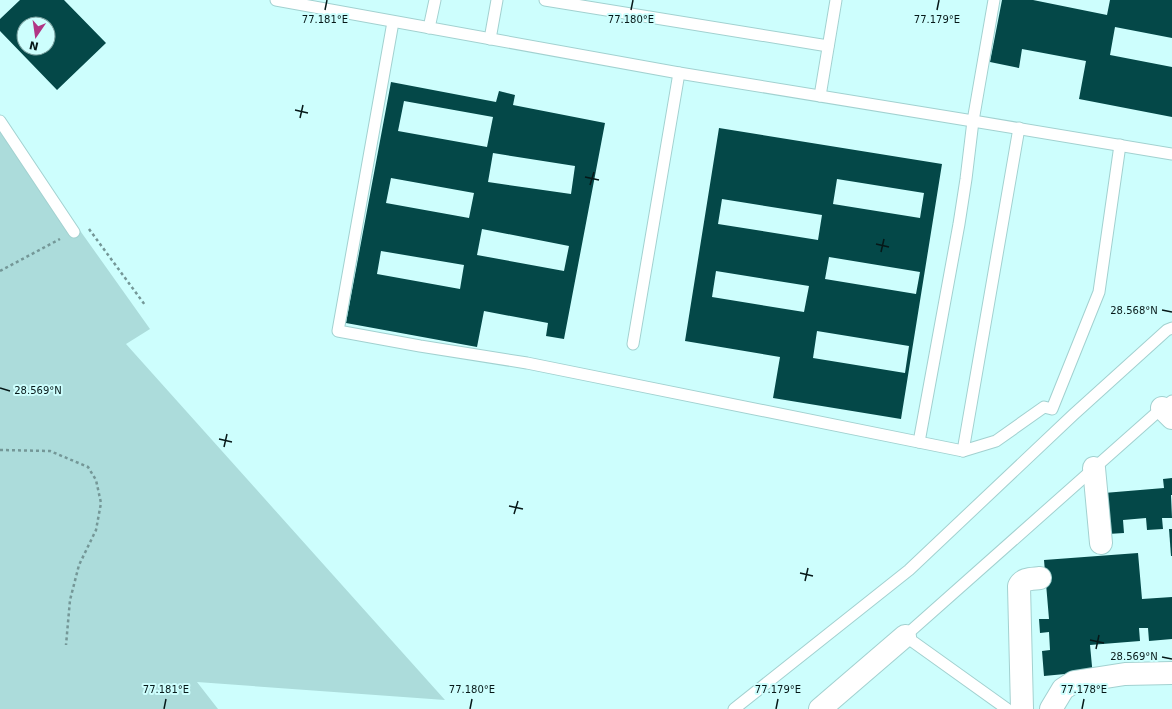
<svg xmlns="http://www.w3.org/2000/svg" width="1172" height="709" font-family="'DejaVu Sans',sans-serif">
	<rect width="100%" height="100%" fill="#cdfefd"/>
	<!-- green -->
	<path fill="#acdcdb" d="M0,118L150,329L126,344L445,700L197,682L218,709H0Z"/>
	<!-- building -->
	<g fill="#044848" fill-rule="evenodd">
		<path d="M20,0H64L106,43L57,90L0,31V19ZM24,24H48V48H24Z"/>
		<path d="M1002,0H1033L1107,15L1110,0H1172V38L1115,27L1110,55L1172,67V117L1079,99L1086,61L1022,49L1019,68L990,62Z"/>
		<path d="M391,82L496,102L499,91L515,95L513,105L605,123L564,339L546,336L548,323L484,311L477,347L346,323ZM404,101L493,117L487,147L398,131ZM493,153L575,166L571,194L488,182ZM391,178L474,193L469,218L386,203ZM482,229L569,246L564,271L477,255ZM381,251L464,265L460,289L377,274Z"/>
		<path d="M719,128L942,164L901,419L773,398L780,357L685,341ZM837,179L924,193L920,218L833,204ZM722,199L822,215L818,240L718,224ZM829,257L920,272L916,294L825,279ZM716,271L809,286L804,312L712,297ZM817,331L909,346L905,373L813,358Z"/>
		<path d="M1172,478V495H1171L1172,518H1162L1163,529L1147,530L1146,518L1123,520L1124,533L1108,534L1104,493L1164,488L1163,479Z"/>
		<path d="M1169,529H1172V556H1171Z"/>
		<path d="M1138,553L1142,599L1172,597V639L1149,641L1148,628H1139L1140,641L1090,645L1093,677L1066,680L1065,674L1044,676L1042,651L1050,650L1049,632L1040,633L1039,619H1049L1044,560Z"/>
	</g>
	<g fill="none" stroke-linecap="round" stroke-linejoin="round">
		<!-- service casing -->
		<g stroke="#a2d1d0" stroke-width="13">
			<g id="service">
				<path d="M276,0L679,73L973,121L1172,154"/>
				<path d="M545,0L828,46"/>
				<path d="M393,22L338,331L420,346L527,363L963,451L996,441L1044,407L1052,409L1099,292L1120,145"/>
				<path d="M429,28L435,0"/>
				<path d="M490,39L497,0"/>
				<path d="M820,96L836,0"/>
				<path d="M0,121L74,232"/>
				<path d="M633,344L679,73"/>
				<path d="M919,442L959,224L966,179L973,121L994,0"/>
				<path d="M963,451L1019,128"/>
				<path d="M734,709L909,570L1073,415L1167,330L1172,328"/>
				<path d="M1007,709L905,636L1162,408L1172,401"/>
			</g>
		</g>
		<!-- minor casing -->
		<g stroke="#a2d1d0" stroke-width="24">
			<g id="minor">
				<path d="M1162,408L1172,418"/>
				<path d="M1094,468L1101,543"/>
				<path d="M820,709L905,636"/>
				<path d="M1022,709L1019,586C1023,578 1032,579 1040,578"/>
				<path d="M1051,709L1063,689L1074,682L1125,674L1172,673"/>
			</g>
		</g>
		<!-- path -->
		<g stroke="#749797" stroke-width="2.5" stroke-dasharray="3 3" stroke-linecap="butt">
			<path d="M89,229L145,305"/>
			<path d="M0,271L60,239"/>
			<path d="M0,450L50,451L88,467L96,480L101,503L96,530L79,565L70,600L66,645"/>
		</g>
		<!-- service -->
		<use href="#service" stroke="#fff" stroke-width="11"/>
		<!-- minor -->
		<use href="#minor" stroke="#fff" stroke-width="22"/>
	</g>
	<!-- ticks -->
	<path fill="none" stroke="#061818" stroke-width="1.5" d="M325,10L327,0M631,10L633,0M937,10L939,0M295,110L308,113M300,118L303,105M585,177L599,180M590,185L594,172M876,244L889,247M881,252L884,239M1162,310L1172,312M0,388L10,391M219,439L232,442M224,447L227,434M509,506L523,509M514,514L518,501M800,573L813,576M805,581L808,568M1090,640L1104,643M1096,649L1099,635M1162,657L1172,659M164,709L166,699M470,709L472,699M776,709L778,699M1082,709L1084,699"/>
	<g font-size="10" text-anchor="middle" fill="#061818" stroke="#cdfefd" stroke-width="4" stroke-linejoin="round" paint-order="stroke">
		<text x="325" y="23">77.181°E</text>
		<text x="631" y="23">77.180°E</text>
		<text x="937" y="23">77.179°E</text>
		<text x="1134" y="314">28.568°N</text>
		<text x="38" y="394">28.569°N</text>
		<text x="1134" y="660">28.569°N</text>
		<text x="166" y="693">77.181°E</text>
		<text x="472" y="693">77.180°E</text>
		<text x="778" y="693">77.179°E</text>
		<text x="1084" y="693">77.178°E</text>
	</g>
	<!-- north arrow -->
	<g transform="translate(36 36) rotate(193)"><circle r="19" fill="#cdfefd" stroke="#7da2a1"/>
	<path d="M0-3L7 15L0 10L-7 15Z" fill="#b13585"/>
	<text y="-6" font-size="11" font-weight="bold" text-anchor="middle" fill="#061818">N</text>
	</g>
</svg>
